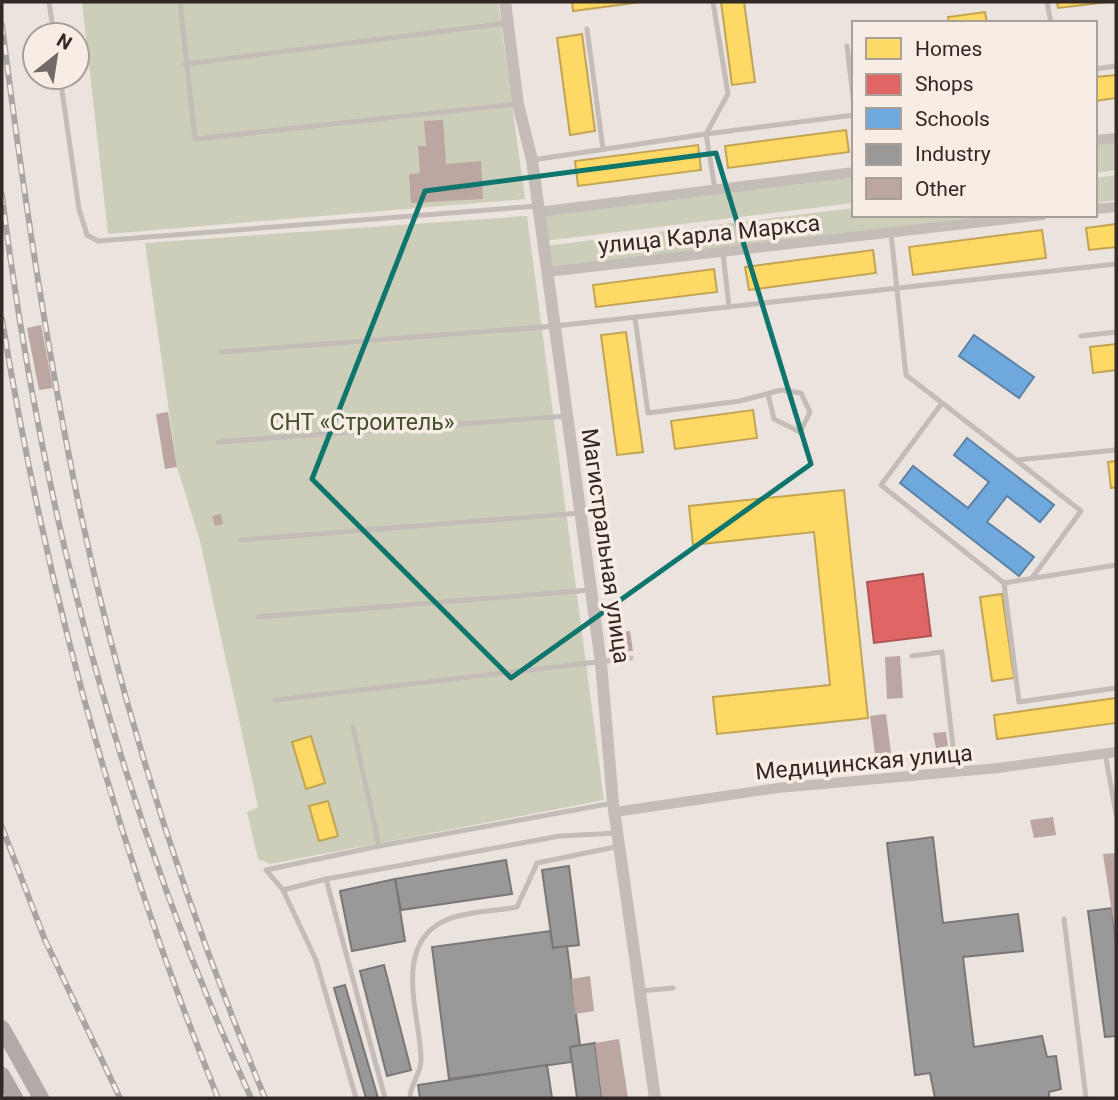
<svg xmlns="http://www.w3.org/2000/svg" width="1118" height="1100" font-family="Roboto,sans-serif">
	<rect width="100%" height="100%" fill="#eae3de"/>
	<!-- green -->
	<g fill="#ccceb9">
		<path d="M82,2H498L525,199L108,234Z"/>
		<path d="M1116,142V170L1095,173V145Z"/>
		<path d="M854,175V203L544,241L541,214Z"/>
		<path d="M1116,175V200L1095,203V178Z"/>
		<path d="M854,208V215H995L548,271L545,246Z"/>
		<path d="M527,216L604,800L270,864L258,859L247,812L258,807L200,541L177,467L145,243Z"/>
	</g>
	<!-- homes -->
	<g fill="#ffd966" stroke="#c2a453" stroke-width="2">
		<path d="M572,2H641L573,11Z"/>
		<path d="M721,2H744L755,82L732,85Z"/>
		<path d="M1057,2H1109L1058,8Z"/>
		<path d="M985,12L987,23H949L948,17Z"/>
		<path d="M582,34L595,131L570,135L557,38Z"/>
		<path d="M1116,75V98L1095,101V77Z"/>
		<path d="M846,130L849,152L728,168L725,146Z"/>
		<path d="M698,145L701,170L578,186L575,161Z"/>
		<path d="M1116,224V247L1089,250L1086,228Z"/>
		<path d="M1042,230L1046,258L913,275L909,247Z"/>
		<path d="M873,250L876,273L749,290L745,267Z"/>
		<path d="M714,269L717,292L596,307L593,285Z"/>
		<path d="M626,332L643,452L617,455L601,335Z"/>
		<path d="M1116,344V370L1093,373L1090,347Z"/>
		<path d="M753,410L757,438L675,449L671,421Z"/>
		<path d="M1116,461V487L1111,488L1108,462Z"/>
		<path d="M844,490L868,718L717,734L713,697L830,685L814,532L693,545L689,506Z"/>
		<path d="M1002,594L1014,678L992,681L980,597Z"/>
		<path d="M1116,698V723L997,739L994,715Z"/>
		<path d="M311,736L325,783L306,789L292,742Z"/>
		<path d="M328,801L338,836L319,841L309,806Z"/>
	</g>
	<!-- shops -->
	<path fill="#e06666" stroke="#ac5453" stroke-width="2" d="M923,574L931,636L874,643L867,582Z"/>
	<!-- schools -->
	<g fill="#6fa8dc" stroke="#5d82a5" stroke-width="2">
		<path d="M974,335L1034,377L1019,398L959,356Z"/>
		<path d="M967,438L1054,505L1040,522L1007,496L987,522L1034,557L1019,576L900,483L913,466L968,508L989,482L954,455Z"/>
	</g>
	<!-- industry -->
	<g fill="#999" stroke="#7a7776" stroke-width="2">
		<path d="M933,837L943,923L1018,914L1023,951L963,957L974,1047L1042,1036L1047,1057L1056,1056L1061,1089L1049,1092V1098H935L930,1073L915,1075L887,843Z"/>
		<path d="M506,860L512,894L401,910L395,879Z"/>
		<path d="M569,866L579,945L553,948L542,870Z"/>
		<path d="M395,879L405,941L352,951L340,891Z"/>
		<path d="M1112,908L1116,943V1036L1105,1037L1088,911Z"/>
		<path d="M550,931L553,948L567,946L580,1045L570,1047L572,1062L449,1079L432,947Z"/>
		<path d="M384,965L411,1070L387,1076L360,971Z"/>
		<path d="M345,985L378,1098H366L334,988Z"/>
		<path d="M595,1043L602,1098H577L570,1047Z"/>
		<path d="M547,1065L552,1098H420L418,1085Z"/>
	</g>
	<!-- building -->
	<g fill="#bca6a1">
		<path d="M443,120L446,164L481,161L483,199L411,203L409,174L420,173L418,146H426L424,121Z"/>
		<path d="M41,325L53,388L39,390L27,328Z"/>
		<path d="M168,412L177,467L165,469L156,414Z"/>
		<path d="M221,514L223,524L215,526L212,516Z"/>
		<path d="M630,631L633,651L619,652L616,633Z"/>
		<path d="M900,656L903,698L887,699L885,657Z"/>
		<path d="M886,714L891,753L875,754L870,716Z"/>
		<path d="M946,732L948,746L936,748L933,733Z"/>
		<path d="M1053,817L1056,835L1034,838L1030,820Z"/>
		<path d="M1116,853V932H1115L1103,854Z"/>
		<path d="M590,976L594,1011L575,1014L571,979Z"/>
		<path d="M619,1039L628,1098H602L595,1043Z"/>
	</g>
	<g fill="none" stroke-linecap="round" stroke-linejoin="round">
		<!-- service -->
		<g stroke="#c3bcb7" stroke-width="5">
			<path d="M49,2L54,35"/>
			<path d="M180,2L195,139L517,104"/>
			<path d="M1047,2L1051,23"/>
			<path d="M587,29L603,149"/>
			<path d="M847,46L854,106"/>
			<path d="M185,64L508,23"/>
			<path d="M1095,69L1116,66"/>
			<path d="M60,77L79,209L87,235L98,241L537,206"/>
			<path d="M706,134L854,115"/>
			<path d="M706,134L728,94L713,2"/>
			<path d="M532,160L706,134L715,189"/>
			<path d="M891,233L906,375L1016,460L1116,450"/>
			<path d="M723,253L729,307"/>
			<path d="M635,318L648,413L740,401L781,390L801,393L810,412L800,432L774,419L768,394"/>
			<path d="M1081,336L1116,332"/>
			<path d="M221,352L555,326L1116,264"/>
			<path d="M942,403L881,485L1004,583L1019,702L1116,688"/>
			<path d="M218,442L567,416"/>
			<path d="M1016,460L1081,511L1032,578"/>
			<path d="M241,540L580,513"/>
			<path d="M1004,583L1116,565"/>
			<path d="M258,617L590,590"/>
			<path d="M912,656L942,652L956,772"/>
			<path d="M275,700L631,658"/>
			<path d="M353,727L379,846L613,803"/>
			<path d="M1105,753L1116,814"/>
			<path d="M379,846L266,870L283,890L326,879L560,836L618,833"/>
			<path d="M326,879L385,1098"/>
			<path d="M283,890L316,960L356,1098"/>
			<path d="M1064,919L1086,1098"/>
			<path d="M641,991L673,988"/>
			<path d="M410,1098C410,1083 422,1074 421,1058C420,1015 392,946 444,921C461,912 497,911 517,907L537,863L620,846"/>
		</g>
		<!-- minor -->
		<g stroke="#c3bcb7" stroke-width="10">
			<path d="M1095,140L1116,138"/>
			<path d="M1095,209L1116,207"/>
			<path d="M538,212L854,172"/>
			<path d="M547,272L1043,215"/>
			<path d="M615,812L778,788L998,768L1116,752"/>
		</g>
		<!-- tertiary -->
		<path stroke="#c3bcb7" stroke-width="12" d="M505,2L518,104L532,160L601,663L613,803L655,1098"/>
		<!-- primary -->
		<path stroke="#b1aaa7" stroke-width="16" d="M2,1028L41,1098"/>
		<!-- trunk -->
		<path stroke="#ada6a2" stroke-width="16" d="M2,1075L15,1098"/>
		<!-- rail casing -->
		<g stroke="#aaa5a2" stroke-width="6">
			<g id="rail">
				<path d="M2,25C21,176 43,326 73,476C115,688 182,898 265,1098"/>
				<path d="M2,195C40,505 121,813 251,1098"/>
				<path d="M2,319C46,589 116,845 218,1098"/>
				<path d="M2,827L45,940L120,1098"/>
			</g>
		</g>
		<!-- rail -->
		<use href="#rail" stroke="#f7ede4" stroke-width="3.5" stroke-dasharray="10" stroke-linecap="butt"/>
	</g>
	<!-- marked area -->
	<path fill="none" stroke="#0f766e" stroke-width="5" stroke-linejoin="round" d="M716,153L811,464L511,678L312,479L425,191Z"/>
	<g text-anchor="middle" stroke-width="7" stroke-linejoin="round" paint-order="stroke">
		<!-- street labels -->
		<g font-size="23" fill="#322926" stroke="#f7ede4">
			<text transform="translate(709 234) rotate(-6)" y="8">улица Карла Маркса</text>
			<text transform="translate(606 546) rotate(82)" y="8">Магистральная улица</text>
			<text transform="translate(864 762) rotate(-5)" y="8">Медицинская улица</text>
		</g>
		<!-- park labels -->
		<g font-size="23" fill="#454f2c" stroke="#f7ede4">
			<text x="362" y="430">СНТ «Строитель»</text>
		</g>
	</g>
	<!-- border -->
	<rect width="1118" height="1100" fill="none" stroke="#322926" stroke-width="7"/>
	<!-- legend -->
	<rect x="852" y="21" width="245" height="196" fill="#f7ede4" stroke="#a89f98" stroke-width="2"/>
	<rect x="866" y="38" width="35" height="21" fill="#ffd966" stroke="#a89f98" stroke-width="2"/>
	<text x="915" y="56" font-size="21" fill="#322926">Homes</text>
	<rect x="866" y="74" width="35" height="21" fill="#e06666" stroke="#a89f98" stroke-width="2"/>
	<text x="915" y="91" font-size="21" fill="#322926">Shops</text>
	<rect x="866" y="108" width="35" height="21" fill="#6fa8dc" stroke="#a89f98" stroke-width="2"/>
	<text x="915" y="126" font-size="21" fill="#322926">Schools</text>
	<rect x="866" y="144" width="35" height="21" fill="#999999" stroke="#a89f98" stroke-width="2"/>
	<text x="915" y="161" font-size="21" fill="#322926">Industry</text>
	<rect x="866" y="178" width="35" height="21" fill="#bca6a1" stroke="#a89f98" stroke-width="2"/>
	<text x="915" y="196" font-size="21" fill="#322926">Other</text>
	<!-- north arrow -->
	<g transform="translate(56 56) rotate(30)"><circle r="33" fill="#f7ede4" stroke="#a89f98" stroke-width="2"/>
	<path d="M0-5L12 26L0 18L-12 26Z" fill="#726a66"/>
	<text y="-10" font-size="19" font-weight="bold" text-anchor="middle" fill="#322926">N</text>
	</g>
</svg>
